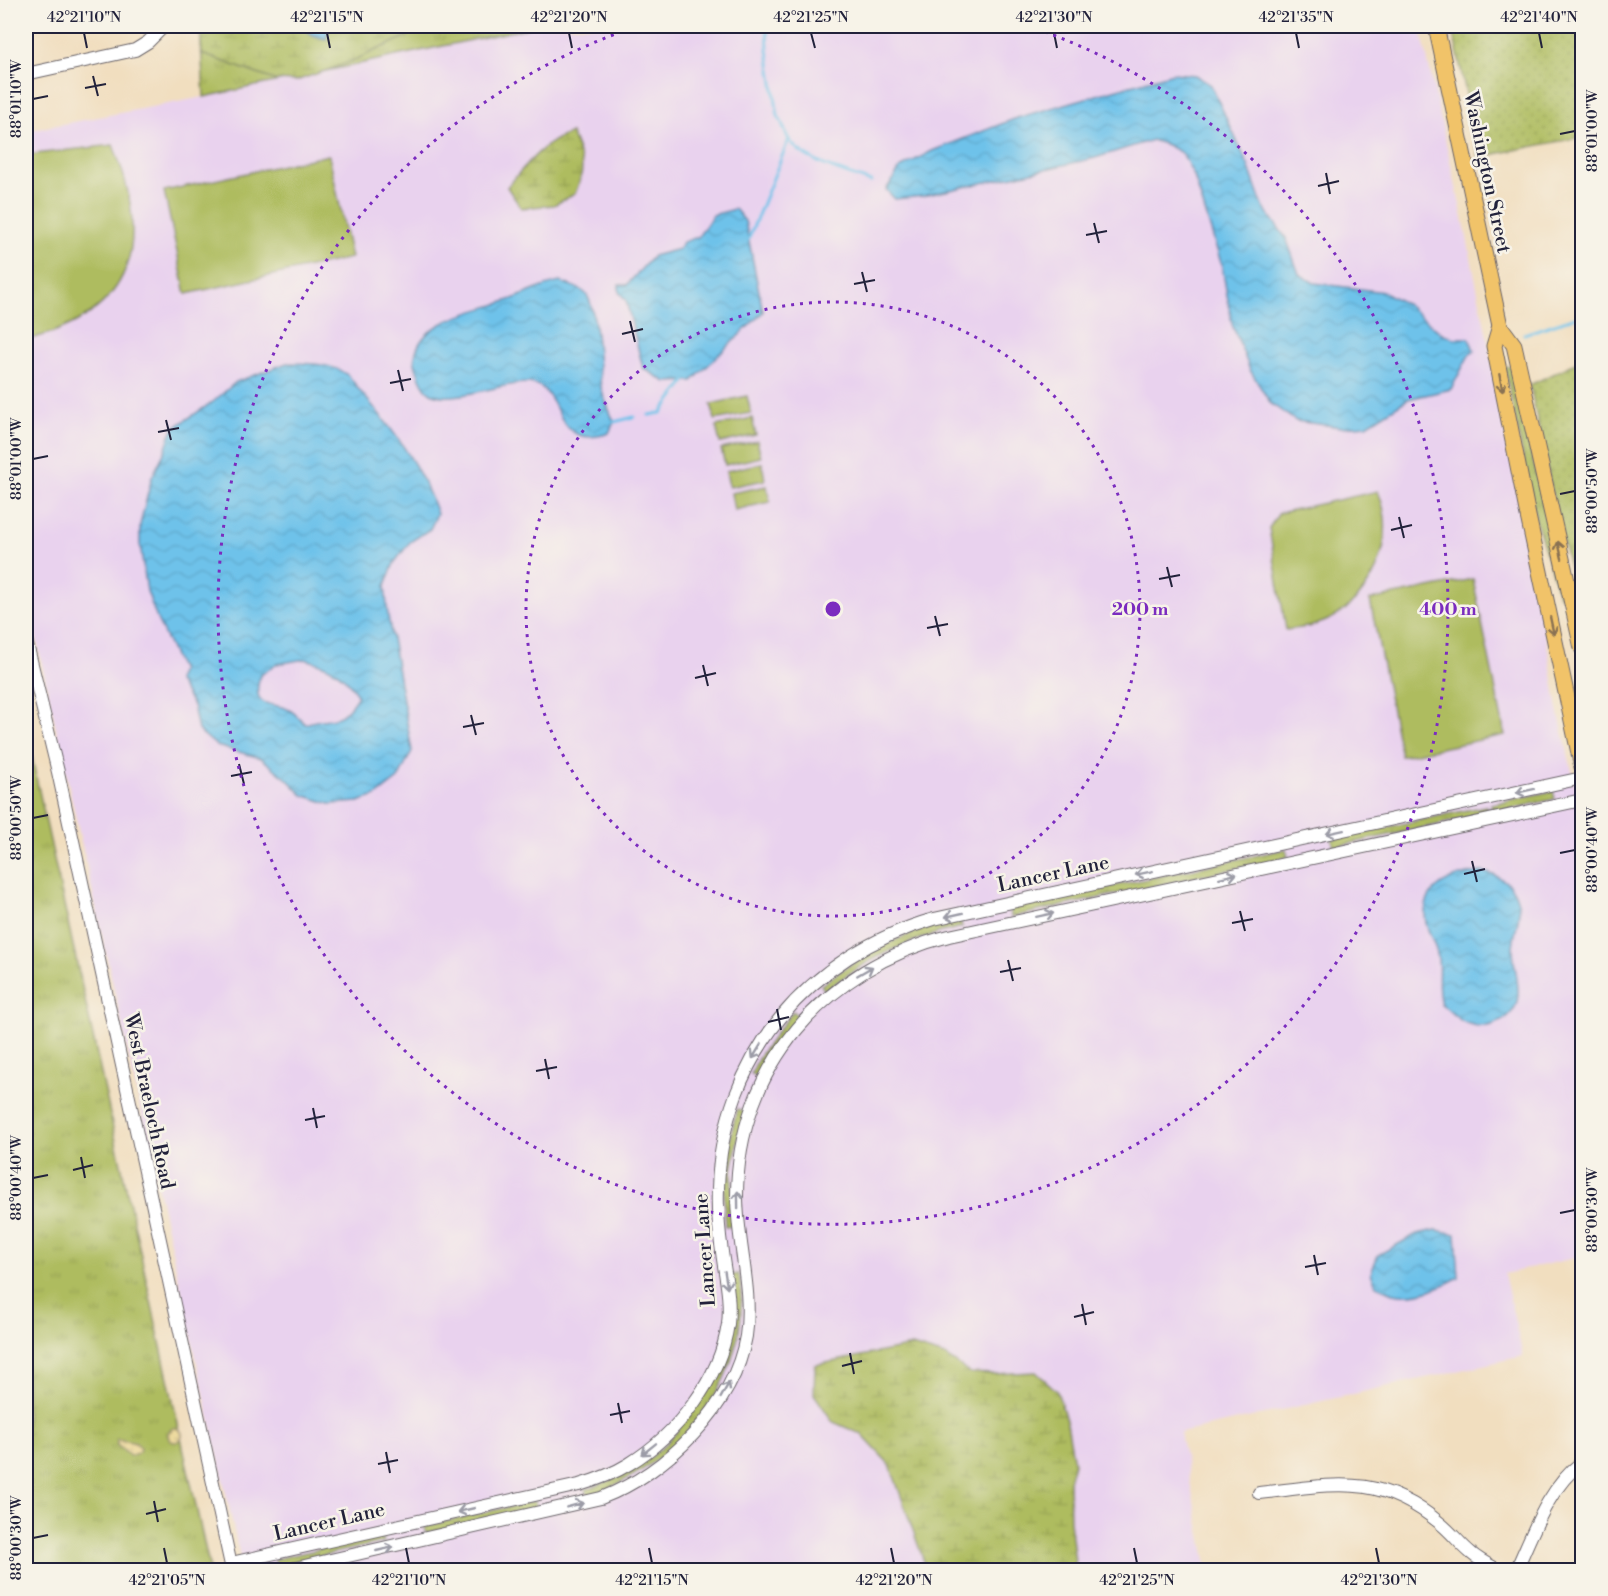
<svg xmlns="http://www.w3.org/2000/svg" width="1608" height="1596" font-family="'Libre Bodoni',serif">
	<defs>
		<pattern id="grass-tufts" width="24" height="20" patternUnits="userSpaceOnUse" patternTransform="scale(1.5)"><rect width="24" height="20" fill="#aebc5e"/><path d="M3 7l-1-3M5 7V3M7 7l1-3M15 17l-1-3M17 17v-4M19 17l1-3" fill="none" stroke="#95a153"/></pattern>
		<pattern id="wetland-marsh" width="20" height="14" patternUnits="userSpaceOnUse" patternTransform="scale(1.5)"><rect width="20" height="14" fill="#aebc5e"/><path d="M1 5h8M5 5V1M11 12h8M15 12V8" fill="none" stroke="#95a153"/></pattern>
		<pattern id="sand-dots" width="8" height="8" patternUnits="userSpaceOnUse" patternTransform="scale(1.5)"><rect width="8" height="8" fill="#eeda9e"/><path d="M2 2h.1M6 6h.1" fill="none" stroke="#ccbb89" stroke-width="1.8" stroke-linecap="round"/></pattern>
		<pattern id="park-dots" width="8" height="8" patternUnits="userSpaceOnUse" patternTransform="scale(1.5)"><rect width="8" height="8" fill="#aebc5e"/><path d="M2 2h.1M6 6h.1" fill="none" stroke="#95a153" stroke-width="1.8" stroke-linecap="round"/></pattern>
		<pattern id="water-waves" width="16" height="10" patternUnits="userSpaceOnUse" patternTransform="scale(1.5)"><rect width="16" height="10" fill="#6ec2ea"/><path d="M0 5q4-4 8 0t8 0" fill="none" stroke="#5fa6ca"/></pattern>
	</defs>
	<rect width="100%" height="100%" fill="#f7f3e8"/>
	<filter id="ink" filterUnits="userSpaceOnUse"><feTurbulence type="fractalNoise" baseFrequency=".0167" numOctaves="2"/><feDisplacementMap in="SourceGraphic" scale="12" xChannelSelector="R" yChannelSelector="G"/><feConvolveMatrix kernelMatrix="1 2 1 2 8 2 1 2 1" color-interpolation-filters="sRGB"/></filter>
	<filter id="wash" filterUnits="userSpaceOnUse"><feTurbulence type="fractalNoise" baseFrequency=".008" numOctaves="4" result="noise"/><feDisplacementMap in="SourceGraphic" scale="24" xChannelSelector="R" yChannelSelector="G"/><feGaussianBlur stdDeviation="1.35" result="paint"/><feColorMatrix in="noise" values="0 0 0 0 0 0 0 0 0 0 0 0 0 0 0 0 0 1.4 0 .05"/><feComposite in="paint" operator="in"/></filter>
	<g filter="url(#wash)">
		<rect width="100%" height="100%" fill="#f1debf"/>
		<!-- built -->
		<path fill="#e9d2ee" d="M537,26H1420L1464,223L1537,584L1558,710L1582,815V1192L1567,1195L1579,1257L1504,1274L1523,1356L1180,1433L1208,1570H243L26,593V131L204,97Z"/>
		<!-- grass -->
		<g fill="url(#grass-tufts)" stroke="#686f4c" stroke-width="1.5">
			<path d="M200,26H537L204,97Z"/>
			<path d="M1511,366L1564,594L1559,596L1536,520L1505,367Z"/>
			<path d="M31,754L210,1570H26V756Z"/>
			<path d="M1553,791L1555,799L1493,813L1491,804Z"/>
			<path d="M1486,806L1487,814L1334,847L1332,839Z"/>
			<path d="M1286,849L1288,857L1011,917L1010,908Z"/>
			<path d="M960,919L962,927C912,938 866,958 825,991L821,985C869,950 902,933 960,919Z"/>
			<path d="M793,1011L799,1017L776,1045L757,1077L751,1074L760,1055Z"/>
			<path d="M737,1109L744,1111L732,1169V1226L725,1227C722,1186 727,1148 737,1109Z"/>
			<path d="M739,1274C756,1374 680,1466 588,1496L586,1489C617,1480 650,1463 672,1437C680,1428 686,1417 694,1407C702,1396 711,1385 718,1374C736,1344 737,1308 732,1275Z"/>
			<path d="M535,1501L536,1508L426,1533L425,1526Z"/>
			<path d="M382,1535L384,1542L276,1566L275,1559Z"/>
		</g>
		<!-- wetland -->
		<g fill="url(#wetland-marsh)" stroke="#686f4c" stroke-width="1.5">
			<path d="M200,26H423L403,38L350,62L296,81L274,80L202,54Z"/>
			<path d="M571,133C582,161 587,165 575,194L554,205L521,208L507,187C525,166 543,142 571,133Z"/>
			<path d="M912,1346L945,1356L970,1373L994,1374L1036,1372L1057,1391L1067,1423L1074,1463L1069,1481L1070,1521L1076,1570H927L890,1465L861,1434L833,1422L814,1394L815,1365Z"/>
		</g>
		<!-- sand -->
		<g fill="url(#sand-dots)" stroke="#887e6c" stroke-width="1.5">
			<circle cx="175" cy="1435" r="7"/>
			<path d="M117,1439L136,1443L140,1447L139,1452L130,1456L117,1445Z"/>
		</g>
		<!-- park -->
		<g fill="url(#park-dots)" stroke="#686f4c" stroke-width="1.5">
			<path d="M1452,26H1582V137L1479,157Z"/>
			<path d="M1582,360V616L1559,526L1530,385Z"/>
		</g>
		<!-- pitch -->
		<g fill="#aebc5e" stroke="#686f4c" stroke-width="1.5">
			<path d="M113,145C152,242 136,314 26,340V155Z"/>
			<path d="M329,155L351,258L186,294L164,191Z"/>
			<path d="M747,396L751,413L715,420L711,404Z"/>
			<path d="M752,418L756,435L720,443L716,426Z"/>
			<path d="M757,441L761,457L725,465L721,449Z"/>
			<path d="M762,463L765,480L729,487L726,471Z"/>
			<path d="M767,486L770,502L734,510L731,493Z"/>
			<path d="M1378,491C1381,499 1384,509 1385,518C1389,562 1361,610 1318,624C1308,628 1297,628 1286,630L1269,528L1279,513Z"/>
			<path d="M1473,579L1505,735L1401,756L1370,600Z"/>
		</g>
		<!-- water -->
		<g fill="url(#water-waves)" stroke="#487292" stroke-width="1.5" fill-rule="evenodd">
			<path d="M300,26H329L326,39L313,35Z"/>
			<path d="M1173,73L1195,75L1211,85L1248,165L1263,207L1286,238L1299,274L1314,283L1384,292L1406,304L1441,333L1454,338H1469L1474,350L1469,355L1451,389L1408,399L1367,425L1341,427L1296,421L1270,403L1250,370L1232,324L1222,266L1194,176L1182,153L1167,145L1152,140L1095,158L923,196L895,199L886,190L900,168L932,151L1017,118Z"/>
			<path d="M735,209L745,221L763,312L692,381L666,382L643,368L626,300L619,292V285H627L653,256L679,249L683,242L698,237L713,215Z"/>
			<path d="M560,282C568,285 580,287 586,294C597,308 598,366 601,387C603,398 610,411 614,422L609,433C549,454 566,382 526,383C502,383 451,404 431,393C426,390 422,383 420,378C418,372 413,363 415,356C421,320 475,312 504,302C523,296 540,286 560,282Z"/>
			<path d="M287,363C307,364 329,362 346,374C352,378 356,387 361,392C393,429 422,468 437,514L430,529L410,542L394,563L385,586L388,616L412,751L398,779L376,796L358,802L330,804L303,795L287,779L261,758L217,746L198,730L193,705L177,680L181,671L157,619L147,591L140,544V525L152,477L165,451L170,435L175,427L213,402L236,382ZM305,659C330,666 345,673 358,696C336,729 335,713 305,724C301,720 296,714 291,711C273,700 250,712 260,675L277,664Z"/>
			<path d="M1483,872C1498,875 1512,883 1517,899C1523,916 1513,932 1513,949C1513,964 1519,980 1518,995C1516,1020 1489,1032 1466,1023C1456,1019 1449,1010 1441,1004C1436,989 1440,973 1438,958C1436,945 1429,935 1426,923C1419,886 1455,874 1483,872Z"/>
			<path d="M1436,1230L1456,1234L1459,1277C1441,1287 1416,1298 1394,1293C1388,1291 1382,1287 1376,1285L1371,1273L1378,1255L1417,1234Z"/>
		</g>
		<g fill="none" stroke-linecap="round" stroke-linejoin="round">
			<!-- stream -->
			<g stroke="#6ec2ea" stroke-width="3">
				<path d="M767,26L768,50L778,116C783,123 784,130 788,138C802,162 847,173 871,182"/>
				<path d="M748,240L789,139"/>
				<path d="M1524,334L1582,315"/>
				<path d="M649,415L661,413L687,379"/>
				<path d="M614,422L634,417"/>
			</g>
		</g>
	</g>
	<g filter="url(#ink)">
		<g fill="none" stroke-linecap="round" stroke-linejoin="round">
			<!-- minor casing -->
			<g stroke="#6a6469" stroke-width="14">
				<g id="minor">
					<path d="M26,74L135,50L148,42L164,26"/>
					<path d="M26,640L58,772L232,1570"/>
					<path d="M1259,1493C1333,1485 1378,1471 1441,1524C1452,1533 1460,1544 1471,1553C1479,1560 1489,1565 1498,1570"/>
					<path d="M231,1563L579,1485C596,1480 613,1474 629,1464C676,1435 720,1380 728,1324C731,1299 725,1276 722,1252C719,1231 717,1210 718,1189C721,1057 809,955 934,919L1582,778"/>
					<path d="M287,1570L601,1498C666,1473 734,1407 746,1336C753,1289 737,1243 737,1196C737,1067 826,967 949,936L1582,800"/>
					<path d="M1516,1570C1533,1533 1548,1488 1582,1462"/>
				</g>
			</g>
			<!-- major casing -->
			<g stroke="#6a6469" stroke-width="17">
				<g id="major">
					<path d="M1436,26L1500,326L1514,345L1582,648"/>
					<path d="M1500,326L1494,346L1528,516L1582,767"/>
				</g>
			</g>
			<!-- minor -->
			<use href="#minor" stroke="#fff" stroke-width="12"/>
			<!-- major -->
			<use href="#major" stroke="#f1c369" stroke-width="15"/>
		</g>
		<!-- one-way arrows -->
		<defs><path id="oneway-shaft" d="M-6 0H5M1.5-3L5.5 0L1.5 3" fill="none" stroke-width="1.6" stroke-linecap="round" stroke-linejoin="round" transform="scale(1.5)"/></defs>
		<g stroke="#8a7252">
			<use href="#oneway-shaft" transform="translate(1501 383) rotate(79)"/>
			<use href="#oneway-shaft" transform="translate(1560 550) rotate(-103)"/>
			<use href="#oneway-shaft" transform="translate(1552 626) rotate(78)"/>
		</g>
		<g stroke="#9c9ca7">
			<use href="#oneway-shaft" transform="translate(1525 791) rotate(168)"/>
			<use href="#oneway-shaft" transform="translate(1335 832) rotate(168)"/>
			<use href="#oneway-shaft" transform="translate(1144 873) rotate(168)"/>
			<use href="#oneway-shaft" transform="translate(1228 876) rotate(-12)"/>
			<use href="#oneway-shaft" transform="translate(954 915) rotate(167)"/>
			<use href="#oneway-shaft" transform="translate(1045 915) rotate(-12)"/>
			<use href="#oneway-shaft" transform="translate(865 971) rotate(-30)"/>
			<use href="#oneway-shaft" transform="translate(757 1051) rotate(121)"/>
			<use href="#oneway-shaft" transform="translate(738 1200) rotate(-91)"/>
			<use href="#oneway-shaft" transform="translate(726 1280) rotate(81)"/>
			<use href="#oneway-shaft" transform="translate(725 1390) rotate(-61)"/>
			<use href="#oneway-shaft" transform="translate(649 1449) rotate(141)"/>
			<use href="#oneway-shaft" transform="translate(575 1505) rotate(-15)"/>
			<use href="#oneway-shaft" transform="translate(466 1510) rotate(167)"/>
			<use href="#oneway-shaft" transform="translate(385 1549) rotate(-13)"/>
		</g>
	</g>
	<!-- ticks -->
	<path fill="none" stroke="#22223b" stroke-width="2" d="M84,33L87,48M327,33L330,48M569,33L572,48M811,33L815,48M1054,33L1057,48M1296,33L1299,48M1539,33L1542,48M93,76L98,96M85,88L106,84M33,99L48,96M1560,134L1575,131M1326,173L1330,194M1318,186L1339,181M1094,223L1099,243M1086,235L1107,231M862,272L867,292M854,284L875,280M630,321L635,342M622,334L643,329M398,370L403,391M390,383L411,379M166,420L171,440M158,432L179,428M33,459L48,456M1560,494L1575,491M1399,517L1404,538M1391,530L1412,525M1167,567L1172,587M1159,579L1180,575M935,616L940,636M927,628L948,624M703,665L708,686M695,678L716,673M471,715L476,735M463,727L484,723M239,764L244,784M231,776L252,772M33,818L48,815M1560,853L1575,850M1472,861L1477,882M1464,874L1485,869M1240,911L1245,931M1232,923L1253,919M1008,960L1013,981M1000,972L1021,968M777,1009L781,1030M768,1022L789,1017M545,1059L549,1079M536,1071L557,1067M313,1108L317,1128M305,1120L325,1116M81,1157L85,1178M73,1170L93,1165M33,1178L48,1175M1560,1213L1575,1210M1314,1255L1318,1275M1305,1267L1326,1263M1082,1304L1086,1325M1074,1317L1094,1312M850,1353L854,1374M842,1366L862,1361M618,1403L622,1423M610,1415L630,1411M386,1452L390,1473M378,1464L398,1460M154,1501L158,1522M146,1514L166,1509M33,1538L48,1535M164,1548L167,1563M406,1548L409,1563M649,1548L652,1563M891,1548L894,1563M1134,1548L1137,1563M1376,1548L1379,1563"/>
	<!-- distance rings -->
	<g fill="none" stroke="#7b2cbf" stroke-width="3" stroke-dasharray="3 6">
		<circle cx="833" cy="609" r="307"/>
		<path d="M1028 26A615 615 0 1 1 638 26"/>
	</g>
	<g text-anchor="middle" stroke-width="5" stroke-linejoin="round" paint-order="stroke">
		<!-- street labels -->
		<g font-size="20" fill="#22223b" stroke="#f7f3e8">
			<text transform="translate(1488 172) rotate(78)" y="7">Washington Street</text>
			<text transform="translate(1053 873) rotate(-12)" y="7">Lancer Lane</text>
			<text transform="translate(150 1101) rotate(78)" y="7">West Braeloch Road</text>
			<text transform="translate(704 1250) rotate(-94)" y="7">Lancer Lane</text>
			<text transform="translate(329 1521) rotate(-13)" y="7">Lancer Lane</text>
		</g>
	</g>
	<circle cx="833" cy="609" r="9" fill="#7b2cbf" stroke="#f7f3e8" stroke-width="3"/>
	<g font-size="18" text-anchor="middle" font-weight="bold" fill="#7b2cbf" stroke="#f7f3e8" stroke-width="5" stroke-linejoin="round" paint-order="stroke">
		<text x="1140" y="615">200 m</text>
		<text x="1448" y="615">400 m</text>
	</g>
	<!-- margin -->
	<rect width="1608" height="1596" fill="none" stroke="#f7f3e8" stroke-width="66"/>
	<rect x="33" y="33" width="1542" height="1530" fill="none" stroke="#22223b" stroke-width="2"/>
	<g font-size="15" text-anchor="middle" fill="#22223b">
		<text x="84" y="22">42°21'10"N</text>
		<text x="327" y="22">42°21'15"N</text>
		<text x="569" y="22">42°21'20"N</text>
		<text x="811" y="22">42°21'25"N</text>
		<text x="1054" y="22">42°21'30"N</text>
		<text x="1296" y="22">42°21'35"N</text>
		<text x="1539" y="22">42°21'40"N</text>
		<text transform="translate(16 99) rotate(-90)" y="5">88°01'10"W</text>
		<text transform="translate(1592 131) rotate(-90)" y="5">88°01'00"W</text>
		<text transform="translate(16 459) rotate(-90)" y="5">88°01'00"W</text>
		<text transform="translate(1592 491) rotate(-90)" y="5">88°00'50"W</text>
		<text transform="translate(16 818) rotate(-90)" y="5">88°00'50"W</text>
		<text transform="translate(1592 850) rotate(-90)" y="5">88°00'40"W</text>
		<text transform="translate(16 1178) rotate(-90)" y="5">88°00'40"W</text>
		<text transform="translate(1592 1210) rotate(-90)" y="5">88°00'30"W</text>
		<text transform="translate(16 1538) rotate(-90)" y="5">88°00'30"W</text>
		<text x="167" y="1585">42°21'05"N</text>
		<text x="409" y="1585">42°21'10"N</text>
		<text x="652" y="1585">42°21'15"N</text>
		<text x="894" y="1585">42°21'20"N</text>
		<text x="1137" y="1585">42°21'25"N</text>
		<text x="1379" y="1585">42°21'30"N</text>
	</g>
</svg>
